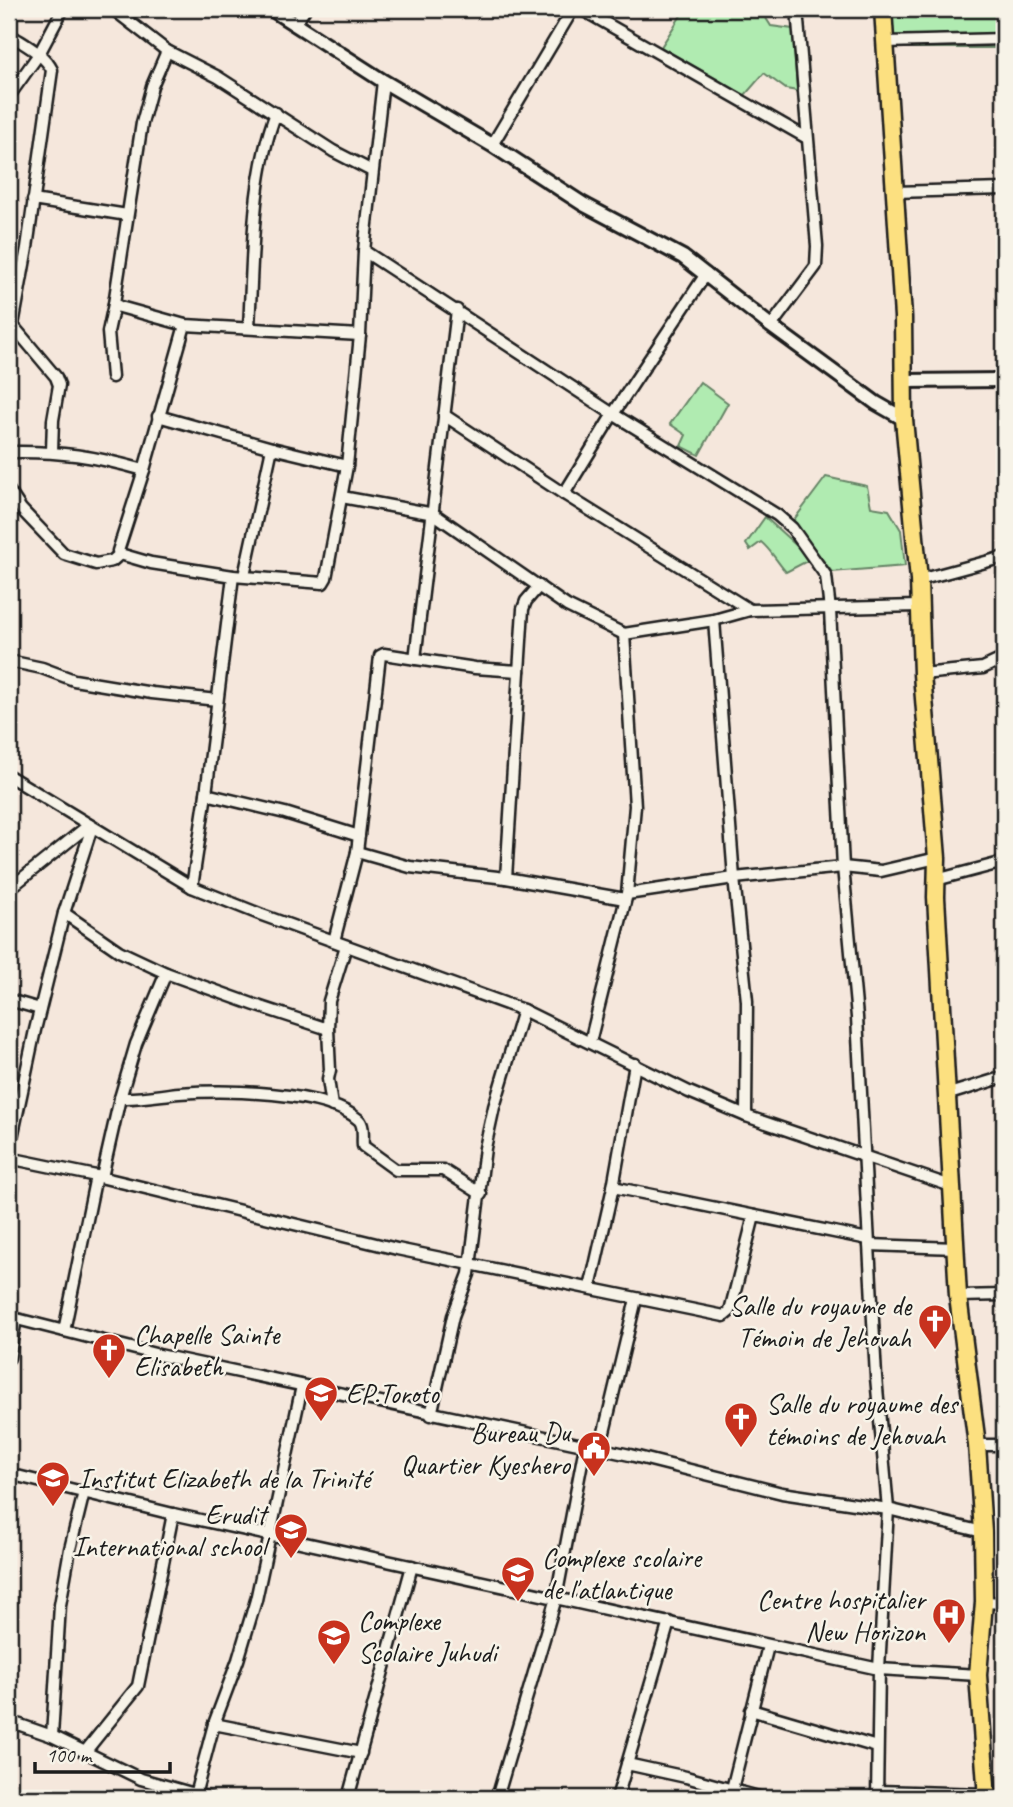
<svg xmlns="http://www.w3.org/2000/svg" width="1013" height="1807" font-family="Caveat,sans-serif">
	<rect width="100%" height="100%" fill="#f5e7dc"/>
	<filter id="ink" filterUnits="userSpaceOnUse"><feTurbulence type="fractalNoise" baseFrequency=".0143" numOctaves="2"/><feDisplacementMap in="SourceGraphic" scale="14" xChannelSelector="R" yChannelSelector="G"/><feConvolveMatrix kernelMatrix="1 2 1 2 8 2 1 2 1" color-interpolation-filters="sRGB"/></filter>
	<g filter="url(#ink)">
		<!-- green -->
		<g fill="#b0ebb1" stroke="#668466" stroke-width="2">
			<path d="M685,9H749V14L764,15L771,26L793,29L797,91L786,89L764,73L745,95L661,47Z"/>
			<path d="M891,9H1004V48H904L893,34Z"/>
			<path d="M700,382L728,403L699,455L681,446L686,435L670,424Z"/>
			<path d="M826,477L867,486L871,507L889,510L901,530L905,566L832,572L793,521Z"/>
			<path d="M765,517L811,559L786,572C777,562 771,550 761,542L750,550L746,544Z"/>
		</g>
		<g fill="none" stroke-linecap="round" stroke-linejoin="round">
			<!-- minor casing -->
			<g stroke="#1c1c1c" stroke-width="15">
				<g id="minor">
					<path d="M113,9L167,51L218,77L333,151L372,171"/>
					<path d="M581,9L807,138"/>
					<path d="M295,25L305,9"/>
					<path d="M9,34C23,44 44,53 52,70L27,248L13,325"/>
					<path d="M885,42L1004,39"/>
					<path d="M167,51L152,86L142,123L114,304L120,307L185,325L360,335"/>
					<path d="M9,96L39,54L63,9"/>
					<path d="M492,145L573,9"/>
					<path d="M894,192L1004,189"/>
					<path d="M33,200L127,215"/>
					<path d="M364,251L613,414L777,515L792,528L826,576L830,610L843,867L857,1017L876,1377L888,1509L879,1669L877,1798"/>
					<path d="M9,321L56,377L59,385L53,420L52,451"/>
					<path d="M185,325L144,470L118,551L120,554L151,563L233,576L323,583L326,578L347,466L360,335L364,251L383,81"/>
					<path d="M771,326L816,266L817,246L797,9"/>
					<path d="M249,327C253,258 251,177 276,113"/>
					<path d="M112,377L108,332L114,304"/>
					<path d="M444,415L564,494L750,610"/>
					<path d="M158,416L272,448L347,466"/>
					<path d="M9,452C61,451 94,456 144,470"/>
					<path d="M9,491L21,509L64,554L96,564L112,561L120,554"/>
					<path d="M564,494L613,414L706,274"/>
					<path d="M342,497L434,514L567,606L624,634L714,620L750,610L918,606"/>
					<path d="M244,576L272,448"/>
					<path d="M919,580L1004,557"/>
					<path d="M714,620L734,878L747,1001L746,1116"/>
					<path d="M415,659L457,310"/>
					<path d="M9,661L42,668L74,680L152,693L217,700"/>
					<path d="M922,674L983,668L1004,658"/>
					<path d="M9,776L192,887L262,915L523,1010L689,1092L746,1116L951,1186"/>
					<path d="M206,794L285,813L359,836"/>
					<path d="M357,852L410,867L506,878L625,899"/>
					<path d="M506,878L523,609L526,601L539,586"/>
					<path d="M936,880L1004,862"/>
					<path d="M192,887L206,794L233,576"/>
					<path d="M9,889L89,825"/>
					<path d="M627,894L734,878L843,867L881,871L937,858"/>
					<path d="M64,913L119,951L166,973L255,1005L328,1029"/>
					<path d="M334,941L357,852L380,656L384,654L475,668L519,671"/>
					<path d="M9,1000L40,1009"/>
					<path d="M590,1042L627,894L635,806L624,634"/>
					<path d="M946,1095L1004,1077"/>
					<path d="M120,1098C140,1099 159,1095 179,1093C222,1090 326,1090 359,1120C365,1126 362,1138 363,1146L396,1170H443L481,1194"/>
					<path d="M332,1106L328,1079L330,1070L328,1029L329,1001L346,946"/>
					<path d="M9,1152L35,1030L64,913L92,827"/>
					<path d="M9,1158L96,1176L397,1249L724,1316L730,1311L754,1216"/>
					<path d="M102,1177L120,1098L136,1044L166,973"/>
					<path d="M613,1187L868,1239"/>
					<path d="M869,1245L956,1248"/>
					<path d="M590,1288L613,1187L635,1064"/>
					<path d="M958,1296L1004,1295"/>
					<path d="M9,1317L159,1355L630,1455L782,1493L888,1509L983,1532"/>
					<path d="M64,1331L96,1176"/>
					<path d="M9,1358L16,1319"/>
					<path d="M431,1415L453,1316L469,1274L485,1148L494,1107L523,1010"/>
					<path d="M977,1445H1004"/>
					<path d="M600,1449L636,1299"/>
					<path d="M9,1474L173,1514L879,1669L978,1675"/>
					<path d="M984,1602L1004,1603"/>
					<path d="M751,1710L877,1747"/>
					<path d="M9,1721L52,1736L141,1779L209,1798"/>
					<path d="M214,1724L361,1753"/>
					<path d="M52,1736L60,1605L70,1549L84,1492"/>
					<path d="M85,1752L138,1686L173,1514"/>
					<path d="M627,1764L686,1777L762,1798"/>
					<path d="M732,1789L768,1646"/>
					<path d="M877,1791L986,1794"/>
					<path d="M195,1795L214,1724L238,1660L256,1600L302,1386"/>
					<path d="M348,1798L412,1566"/>
					<path d="M497,1798L556,1598L585,1446"/>
					<path d="M617,1798L669,1622"/>
				</g>
			</g>
			<!-- tertiary casing -->
			<g stroke="#1c1c1c" stroke-width="18">
				<g id="tertiary">
					<path d="M271,9L383,81L492,145L583,204L683,257L771,326L876,403L904,419"/>
					<path d="M905,381L1004,380"/>
				</g>
			</g>
			<!-- trunk casing -->
			<g stroke="#1c1c1c" stroke-width="21">
				<path id="trunk" d="M883,9L903,317L904,419L919,580L922,674L937,858L936,897L958,1296L977,1445L983,1532L984,1602L978,1675L987,1798"/>
			</g>
			<!-- minor -->
			<use href="#minor" stroke="#f7f3e8" stroke-width="10"/>
			<!-- tertiary -->
			<use href="#tertiary" stroke="#f7f3e8" stroke-width="12"/>
			<!-- trunk -->
			<use href="#trunk" stroke="#fce080" stroke-width="16"/>
		</g>
	</g>
	<!-- icons -->
	<defs>
		<g id="church-pin" transform="scale(1.75)"><path d="M0 17L-7.5 6A9.5 9.5 0 1 1 7.5 6Z" fill="#c8321e" stroke="#f7f3e8"/><path d="M-1.2-6h2.4v3.5h3.3v2.4h-3.3V6h-2.4V-.1h-3.3v-2.4h3.3Z" fill="#fff"/></g>
		<g id="school-pin" transform="scale(1.75)"><path d="M0 17L-7.5 6A9.5 9.5 0 1 1 7.5 6Z" fill="#c8321e" stroke="#f7f3e8"/><path d="M0-5L7-2L0 1L-7-2ZM-4 1L0 2.5L4 1V4Q0 6-4 4Z" fill="#fff"/></g>
		<g id="civic-pin" transform="scale(1.75)"><path d="M0 17L-7.5 6A9.5 9.5 0 1 1 7.5 6Z" fill="#c8321e" stroke="#f7f3e8"/><path d="M-.6-6.5H3V-4.5H.6V-3L4-1V1h2V6H-6V1h2V-1L-.6-3ZM-1.2 2.5V6h2.4V2.5Z" fill="#fff"/></g>
		<g id="hospital-pin" transform="scale(1.75)"><path d="M0 17L-7.5 6A9.5 9.5 0 1 1 7.5 6Z" fill="#c8321e" stroke="#f7f3e8"/><path d="M-5-5h3v3.5h4V-5h3V5h-3V1.5h-4V5h-3Z" fill="#fff"/></g>
	</defs>
	<g fill-rule="evenodd">
		<use href="#church-pin" x="935" y="1321"/>
		<use href="#church-pin" x="109" y="1350"/>
		<use href="#school-pin" x="321" y="1393"/>
		<use href="#church-pin" x="741" y="1419"/>
		<use href="#civic-pin" x="594" y="1448"/>
		<use href="#school-pin" x="53" y="1478"/>
		<use href="#school-pin" x="291" y="1530"/>
		<use href="#school-pin" x="518" y="1573"/>
		<use href="#hospital-pin" x="949" y="1615"/>
		<use href="#school-pin" x="334" y="1636"/>
	</g>
	<g text-anchor="middle" stroke-width="5" stroke-linejoin="round" paint-order="stroke">
		<!-- poi labels -->
		<g font-size="28" fill="#1c1c1c" stroke="#f7f3e8" text-anchor="start">
			<text x="911" y="1315" text-anchor="end">Salle du royaume de<tspan x="911" dy="32">Témoin de Jehovah</tspan></text>
			<text x="134" y="1344">Chapelle Sainte<tspan x="134" dy="32">Elisabeth</tspan></text>
			<text x="346" y="1403">EP.Toroto</text>
			<text x="766" y="1413">Salle du royaume des<tspan x="766" dy="32">témoins de Jehovah</tspan></text>
			<text x="570" y="1442" text-anchor="end">Bureau Du<tspan x="570" dy="32">Quartier Kyeshero</tspan></text>
			<text x="78" y="1488">Institut Elizabeth de la Trinité</text>
			<text x="266" y="1524" text-anchor="end">Erudit<tspan x="266" dy="32">International school</tspan></text>
			<text x="542" y="1567">Complexe scolaire<tspan x="542" dy="32">de l'atlantique</tspan></text>
			<text x="925" y="1609" text-anchor="end">Centre hospitalier<tspan x="925" dy="32">New Horizon</tspan></text>
			<text x="358" y="1630">Complexe<tspan x="358" dy="32">Scolaire Juhudi</tspan></text>
		</g>
	</g>
	<!-- margin -->
	<rect width="1013" height="1807" fill="none" stroke="#f7f3e8" stroke-width="35"/>
	<rect x="18" y="18" width="978" height="1772" fill="none" stroke="#1c1c1c" stroke-width="2.5" filter="url(#ink)"/>
	<!-- scale -->
	<path d="M35 1762v10h135v-10" fill="none" stroke="#1c1c1c" stroke-width="3.5"/>
	<text x="46" y="1762" font-size="21" fill="#1c1c1c" stroke="#f7f3e8" stroke-width="5" paint-order="stroke">100 m</text>
</svg>
